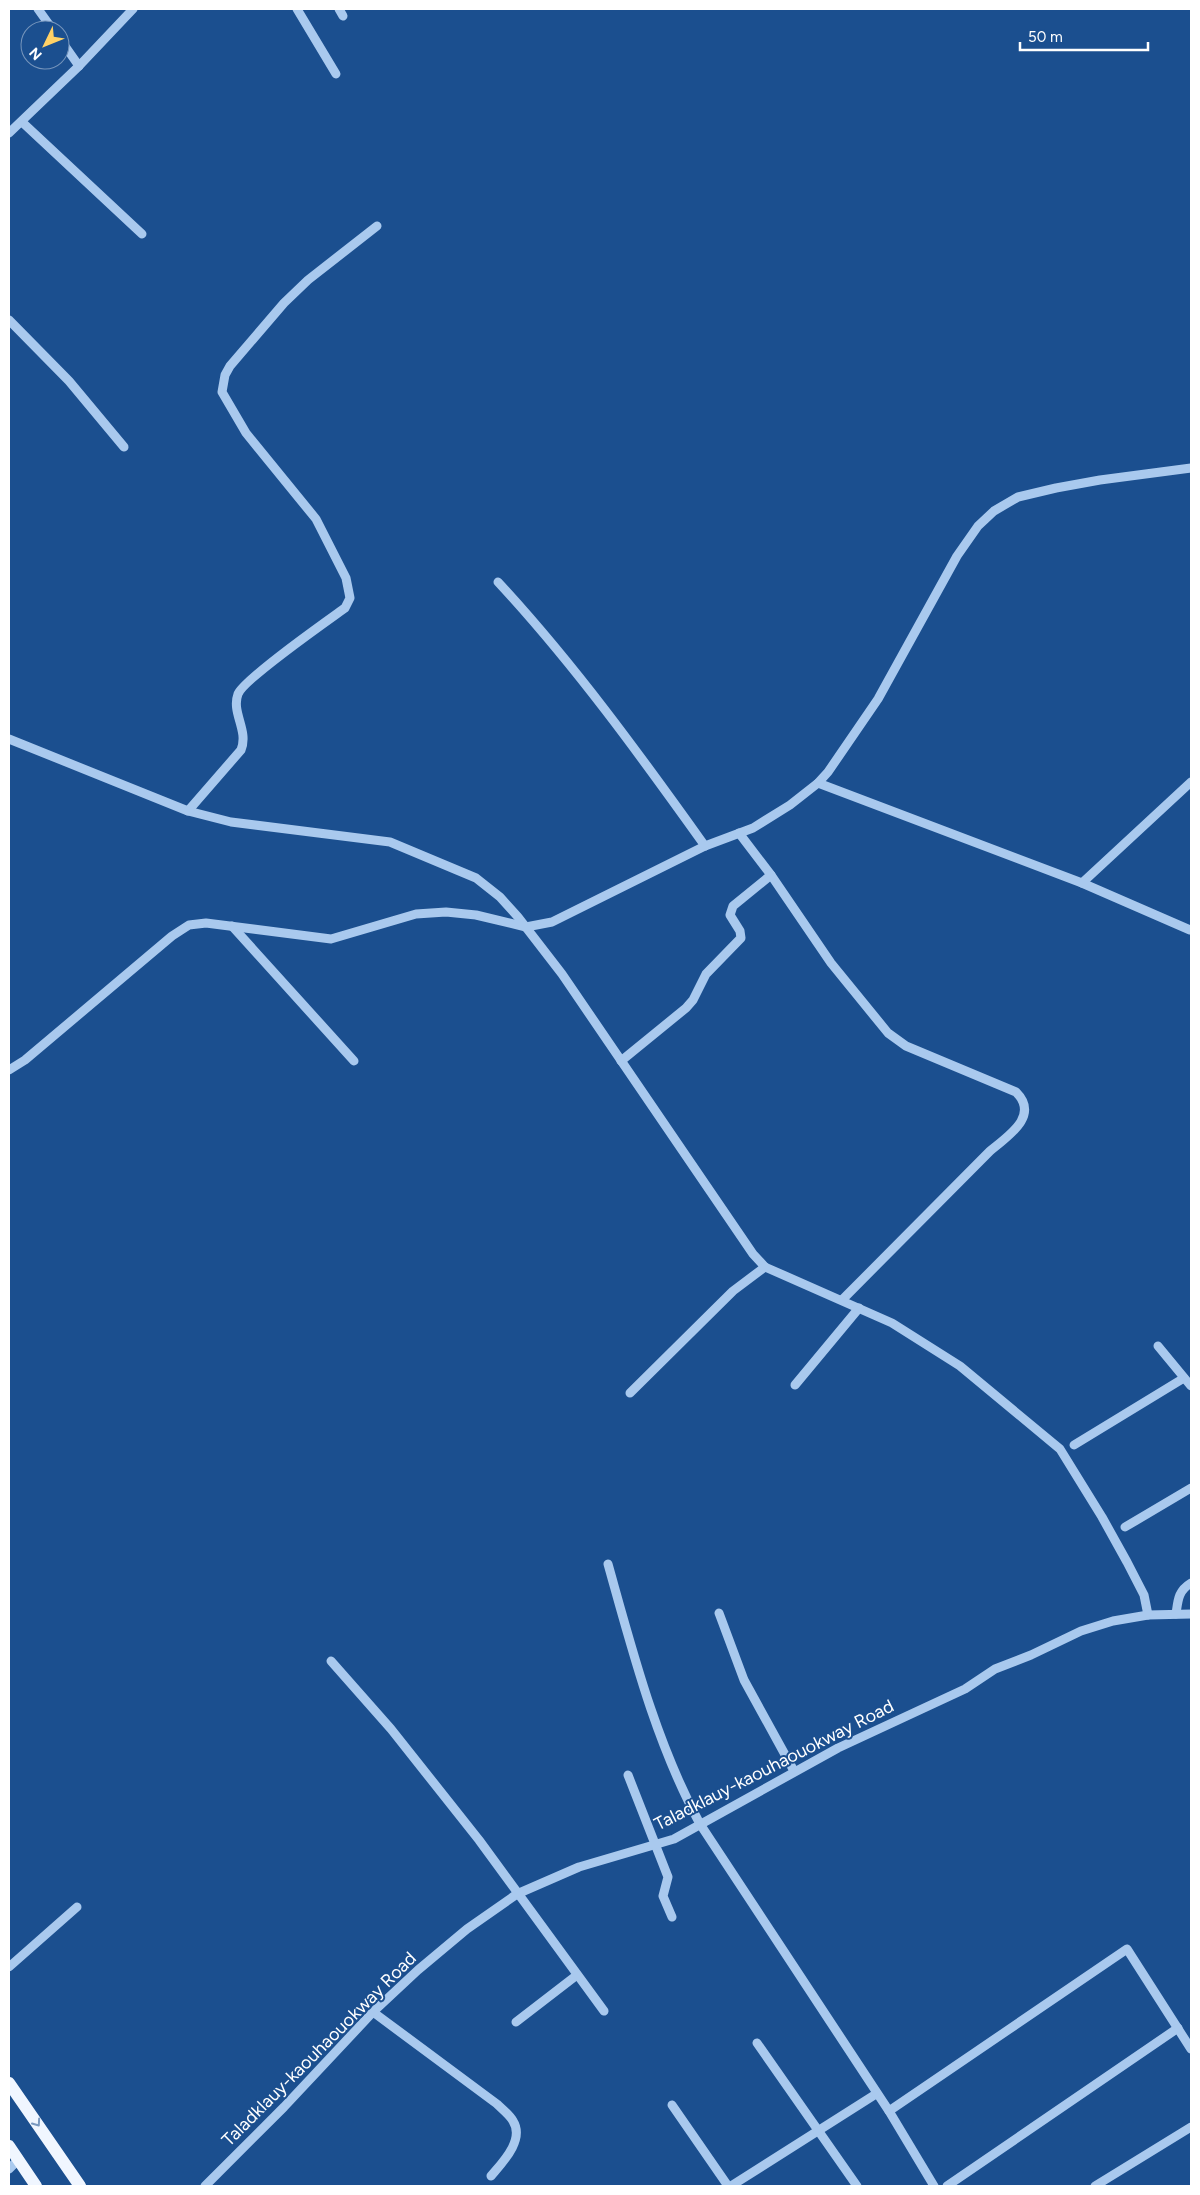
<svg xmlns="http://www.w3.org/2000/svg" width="1200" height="2195" font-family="Figtree,sans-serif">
	<rect width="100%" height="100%" fill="#1b4f8f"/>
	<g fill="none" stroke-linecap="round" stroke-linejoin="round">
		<!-- minor -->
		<g stroke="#a9c9ee" stroke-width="9">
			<path d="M38,9L53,30"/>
			<path d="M297,9L336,74"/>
			<path d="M339,9L343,16"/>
			<path d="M60,39L79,66"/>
			<path d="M22,122L142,234"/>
			<path d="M9,133L79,66L133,9"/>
			<path d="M9,320L69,381L124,447"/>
			<path d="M498,582C574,664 640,755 705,846"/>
			<path d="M9,739L188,811L231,822L390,842L476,878L500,897L518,917L562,974L753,1254L765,1267L892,1323L960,1366L1060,1449L1102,1517L1127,1562L1144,1595L1148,1615"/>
			<path d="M818,783L1082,883L1191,782"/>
			<path d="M188,811L241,750C249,730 231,713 238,694C244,679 327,621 345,608L350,598L346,578L316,519L246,433L222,392L225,375L230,366L284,303L308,280L377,226"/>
			<path d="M739,833L771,875L831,963L888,1033L906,1046L1016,1092C1040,1116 1008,1136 990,1151L842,1300"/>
			<path d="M1082,883L1190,930"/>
			<path d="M232,926L354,1061"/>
			<path d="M621,1061L686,1008L693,1000L706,974L741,938L740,931L730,915L733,906L771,875"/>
			<path d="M9,1070L25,1060L172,936L189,925L206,923L331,939L416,914L446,912L476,915L526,927L552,922L705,846L753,828L790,805L818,783L828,772L878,699L957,556L978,526L994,511L1018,497L1056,488L1100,480L1191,468"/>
			<path d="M1158,1346L1191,1386"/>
			<path d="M795,1385L859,1308"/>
			<path d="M630,1393L733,1291L765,1267"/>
			<path d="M1074,1445L1184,1378"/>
			<path d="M1125,1527L1191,1488"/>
			<path d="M608,1564C633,1653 656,1743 700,1824L889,2111L934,2186"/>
			<path d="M719,1613L744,1680L794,1771"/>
			<path d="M1176,1614C1178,1600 1178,1591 1191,1583"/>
			<path d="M331,1661L391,1729L479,1840L604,2011"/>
			<path d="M628,1775L668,1877L663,1896L672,1917"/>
			<path d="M9,1967L77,1907"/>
			<path d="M373,2012L497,2104C502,2109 510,2115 513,2121C525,2140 502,2163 491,2176"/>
			<path d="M516,2022L577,1975"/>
			<path d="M757,2043L857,2186"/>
			<path d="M672,2105L728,2186"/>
			<path d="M889,2111L1127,1949L1191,2049"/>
			<path d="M9,2169L19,2159"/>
			<path d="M205,2186L284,2107L373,2012L418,1970L467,1929L517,1894L579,1867L674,1839L838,1748L965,1689L995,1669L1031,1655L1081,1631L1113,1621L1148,1615L1191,1614"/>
			<path d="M731,2186L876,2094"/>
			<path d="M947,2186L1178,2028"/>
			<path d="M1095,2186L1191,2127"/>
		</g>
		<!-- major -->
		<g stroke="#f0f6ff" stroke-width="12">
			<path d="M9,2083L80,2186"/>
			<path d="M9,2146L36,2186"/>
		</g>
	</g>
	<!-- one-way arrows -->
	<defs><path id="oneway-chevron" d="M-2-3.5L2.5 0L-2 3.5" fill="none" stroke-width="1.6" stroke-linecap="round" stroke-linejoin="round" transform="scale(1.25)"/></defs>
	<use stroke="#7b9ac1" href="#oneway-chevron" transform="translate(37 2123) rotate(55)"/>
	<g text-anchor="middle" stroke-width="4" stroke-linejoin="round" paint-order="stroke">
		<!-- street labels -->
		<g font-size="18" fill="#fff" stroke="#1b4f8f">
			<text transform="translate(774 1765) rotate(-27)" y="6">Taladklauy-kaouhaouokway Road</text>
			<text transform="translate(319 2049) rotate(-45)" y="6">Taladklauy-kaouhaouokway Road</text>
		</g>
	</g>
	<!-- border -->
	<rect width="1200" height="2195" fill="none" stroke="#ffffff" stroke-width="20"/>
	<!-- north arrow -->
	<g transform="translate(45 45) rotate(227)"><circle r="24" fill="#1b4f8f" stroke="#7695bc"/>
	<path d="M0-4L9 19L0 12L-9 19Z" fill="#ffd166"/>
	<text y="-8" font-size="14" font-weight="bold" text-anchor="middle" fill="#ffffff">N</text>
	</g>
	<!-- scale -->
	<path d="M1020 42v8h128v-8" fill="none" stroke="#ffffff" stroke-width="2.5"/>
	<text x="1028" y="42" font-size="15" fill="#ffffff" stroke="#1b4f8f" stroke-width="4" paint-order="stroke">50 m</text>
</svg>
